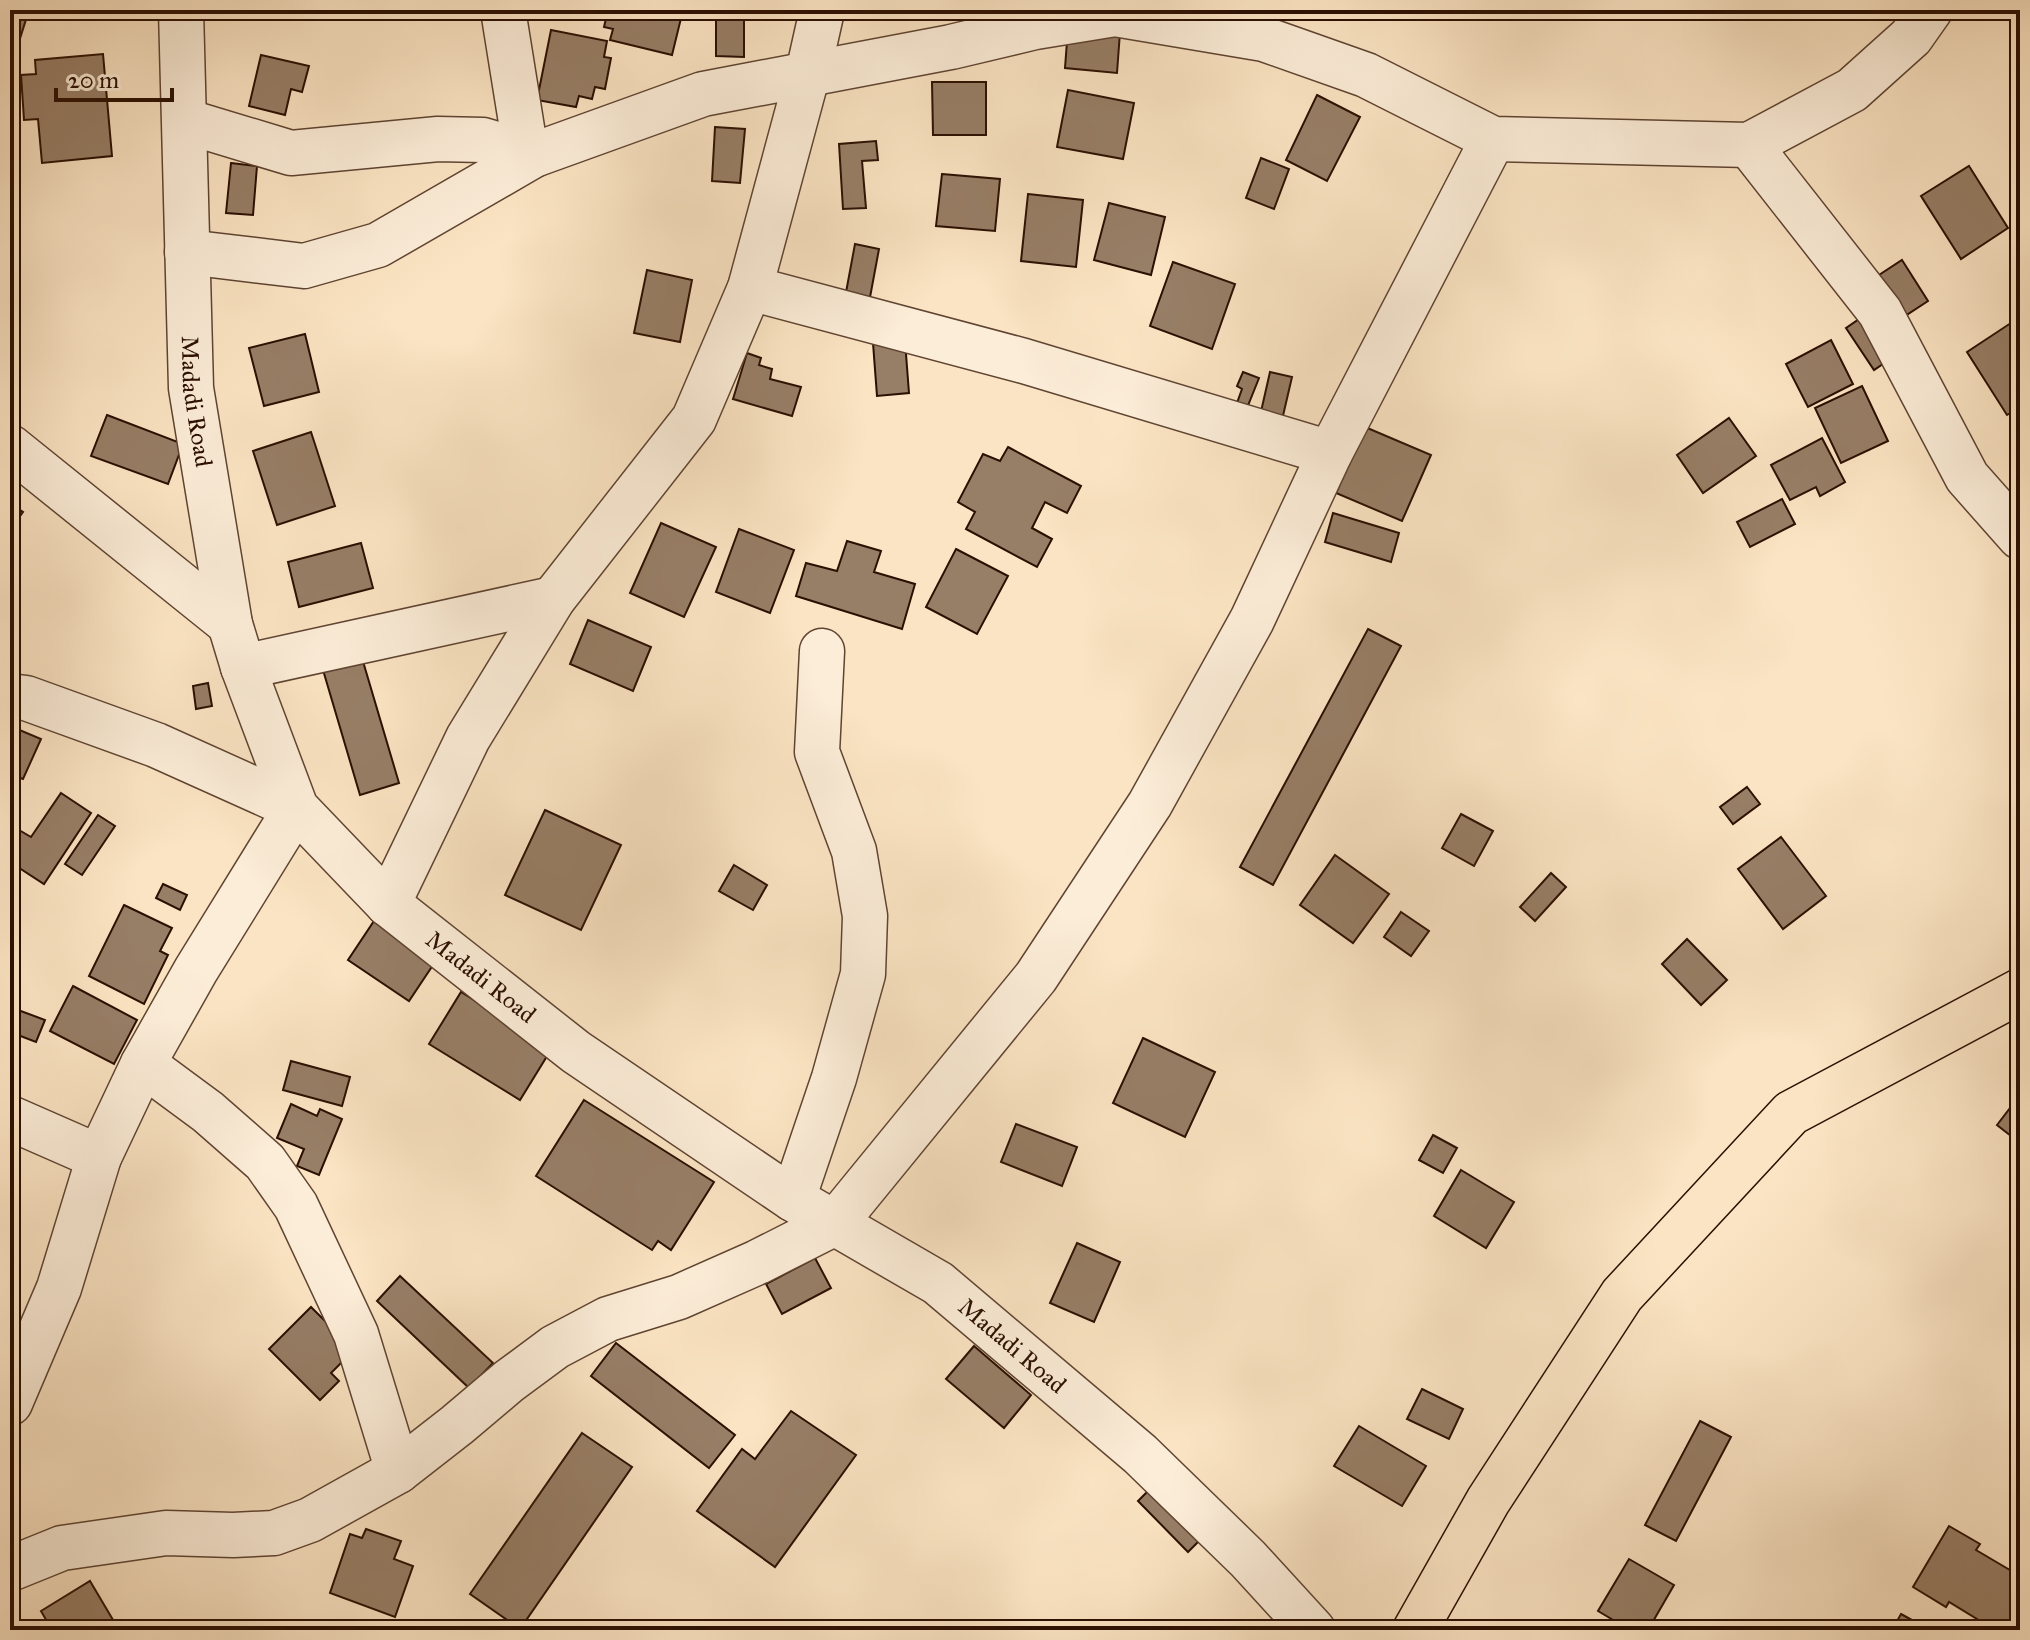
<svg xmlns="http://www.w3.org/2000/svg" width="2030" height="1640" font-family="'IM FELL Great Primer',serif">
	<rect width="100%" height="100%" fill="#fbe4c3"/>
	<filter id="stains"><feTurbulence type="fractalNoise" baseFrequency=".0025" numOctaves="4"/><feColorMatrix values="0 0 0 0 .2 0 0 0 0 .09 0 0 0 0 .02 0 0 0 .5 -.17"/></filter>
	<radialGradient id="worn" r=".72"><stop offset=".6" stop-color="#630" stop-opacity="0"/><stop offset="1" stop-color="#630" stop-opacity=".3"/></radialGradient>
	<!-- building -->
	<g fill="#977e66" stroke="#2b0f02" stroke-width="2">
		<path d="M10,10H29L17,48L10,46Z"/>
		<path d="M71,10H127V20L71,19Z"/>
		<path d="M608,10H683L672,55L610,40L613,29L604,27Z"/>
		<path d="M709,10H744V57L716,56V14H709Z"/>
		<path d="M1068,28L1120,32L1117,73L1065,68Z"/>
		<path d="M551,30L607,41L604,57L611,58L605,89L595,87L592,99L579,96L576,107L537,100Z"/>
		<path d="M103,54L112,156L42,163L38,119L24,120L21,75L36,74L35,60Z"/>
		<path d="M261,55L309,66L302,92L291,89L285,115L249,106Z"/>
		<path d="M932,82H986V135H933Z"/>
		<path d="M1068,90L1134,103L1123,159L1057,147Z"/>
		<path d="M1317,95L1360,117L1327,181L1286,160Z"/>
		<path d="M715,127L745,129L740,183L712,181Z"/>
		<path d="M876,141L878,160L862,161L866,208L843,209L839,144Z"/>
		<path d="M1261,158L1289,169L1274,209L1246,198Z"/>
		<path d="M231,163L257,166L253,215L226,213Z"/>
		<path d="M1969,166L2008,228L1961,259L1921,196Z"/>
		<path d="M942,174L1000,179L995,231L936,226Z"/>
		<path d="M1028,194L1083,200L1076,267L1021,261Z"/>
		<path d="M1109,203L1165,217L1151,275L1094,260Z"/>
		<path d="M855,244L879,249L868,308L844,303Z"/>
		<path d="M1902,260L1928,301L1905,316L1879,275Z"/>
		<path d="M1173,262L1235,284L1212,349L1150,326Z"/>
		<path d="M647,270L692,280L680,342L634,333Z"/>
		<path d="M1868,313L1896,355L1874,370L1846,328Z"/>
		<path d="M2020,317V407L2007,415L1967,352Z"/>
		<path d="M305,334L319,392L264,406L249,348Z"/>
		<path d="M1831,340L1853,384L1808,407L1786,364Z"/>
		<path d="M905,341L909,393L877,396L873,343Z"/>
		<path d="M747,353L761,358L759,365L772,369L770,379L801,387L792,416L733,399Z"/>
		<path d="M1243,372L1259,378L1243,418L1233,414L1242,389L1237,386Z"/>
		<path d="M1270,372L1292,377L1282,420L1260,416Z"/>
		<path d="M1862,386L1888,441L1841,463L1815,408Z"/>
		<path d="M107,415L183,444L168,484L91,456Z"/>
		<path d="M1729,418L1756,456L1703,493L1677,455Z"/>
		<path d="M1365,427L1431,455L1402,521L1336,493Z"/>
		<path d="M311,432L335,506L277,525L253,451Z"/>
		<path d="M1822,438L1845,482L1820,496L1816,487L1790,500L1771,465Z"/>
		<path d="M1008,447L1081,486L1067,513L1045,502L1032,528L1052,539L1037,567L966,529L975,512L958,502L983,454L1000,461Z"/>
		<path d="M1782,499L1795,524L1750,547L1737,522Z"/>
		<path d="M10,503L23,512L10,530Z"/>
		<path d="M1333,513L1399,533L1391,562L1325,542Z"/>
		<path d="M661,523L716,547L684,617L630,593Z"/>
		<path d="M739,529L794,550L770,613L716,592Z"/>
		<path d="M847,541L881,551L874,572L915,584L902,629L796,596L806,563L837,571Z"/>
		<path d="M361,543L373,588L299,607L288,562Z"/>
		<path d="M956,549L1008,576L977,634L926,607Z"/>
		<path d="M588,620L651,647L633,691L570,664Z"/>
		<path d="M1368,629L1401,646L1273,885L1240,867Z"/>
		<path d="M362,658L399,783L360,795L323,670Z"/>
		<path d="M208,683L212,706L196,709L193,686Z"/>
		<path d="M10,726L41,739L23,779L10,774Z"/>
		<path d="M1747,787L1760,804L1733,824L1720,807Z"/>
		<path d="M61,793L91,813L44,884L10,862V843L19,830L31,837Z"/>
		<path d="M545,810L621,845L581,930L505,895Z"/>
		<path d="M1461,814L1493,831L1474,866L1442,848Z"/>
		<path d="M98,815L115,826L82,875L65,864Z"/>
		<path d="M1781,837L1826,896L1783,929L1738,869Z"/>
		<path d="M1335,855L1389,894L1353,943L1300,905Z"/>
		<path d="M734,865L767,885L753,910L719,891Z"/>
		<path d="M1551,873L1566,887L1535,921L1520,907Z"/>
		<path d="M163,884L187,895L180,910L156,898Z"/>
		<path d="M124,905L172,928L160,951L168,955L144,1004L89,976Z"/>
		<path d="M1401,912L1429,931L1411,956L1384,937Z"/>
		<path d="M376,918L437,959L409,1001L348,960Z"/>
		<path d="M1687,939L1727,980L1701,1005L1662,964Z"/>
		<path d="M73,986L137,1020L114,1064L50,1031Z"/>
		<path d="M461,992L552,1048L520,1100L429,1044Z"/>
		<path d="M10,1007L45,1020L36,1042L10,1032Z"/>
		<path d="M1143,1038L1215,1072L1185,1137L1113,1103Z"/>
		<path d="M291,1061L350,1077L342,1106L283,1090Z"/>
		<path d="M2020,1095V1143L1997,1125Z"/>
		<path d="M584,1100L714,1182L671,1250L658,1241L652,1250L536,1176Z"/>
		<path d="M291,1104L317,1116L320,1109L342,1119L319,1175L297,1166L304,1149L277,1138Z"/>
		<path d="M1016,1124L1077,1147L1062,1186L1001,1162Z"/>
		<path d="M1433,1135L1457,1148L1443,1173L1419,1160Z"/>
		<path d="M1461,1170L1514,1202L1486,1248L1434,1216Z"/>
		<path d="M1077,1243L1120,1262L1094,1322L1050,1303Z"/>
		<path d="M815,1258L831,1288L782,1314L766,1284Z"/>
		<path d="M400,1276L493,1363L469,1388L377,1301Z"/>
		<path d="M311,1307L354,1350L331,1373L339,1381L320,1400L269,1349Z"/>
		<path d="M616,1343L735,1435L709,1468L591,1376Z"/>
		<path d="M974,1346L1031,1395L1004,1428L946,1379Z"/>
		<path d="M1422,1389L1463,1409L1449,1439L1407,1419Z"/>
		<path d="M791,1411L856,1455L775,1567L697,1511L742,1449L755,1459Z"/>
		<path d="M1700,1421L1731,1437L1676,1541L1645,1525Z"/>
		<path d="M1359,1426L1426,1466L1402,1506L1334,1466Z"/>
		<path d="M582,1433L632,1467L520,1629L470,1594Z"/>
		<path d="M1152,1487L1202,1538L1188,1552L1138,1501Z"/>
		<path d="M1949,1526L1980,1544L1976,1550L2020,1576V1603L2004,1630H1995L1949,1602L1946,1607L1913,1587Z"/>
		<path d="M366,1529L401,1541L394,1559L413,1566L395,1617L330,1593L350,1534L362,1538Z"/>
		<path d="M1629,1559L1674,1585L1648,1630H1630L1598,1611Z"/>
		<path d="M90,1581L119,1630H52L41,1611Z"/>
		<path d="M1901,1614L1930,1630H1892Z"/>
	</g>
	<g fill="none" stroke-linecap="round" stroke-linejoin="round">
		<!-- minor casing -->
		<g stroke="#5f4432" stroke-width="47">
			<g id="minor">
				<path id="s1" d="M181,10L191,388L230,624L243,667L296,808L388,904L576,1052L793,1199L938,1283L1140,1454L1248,1559L1313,1630"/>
				<path d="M503,10L526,153"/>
				<path d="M185,121L291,153L438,139L483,140L534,155"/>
				<path d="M1749,145L1880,312L1967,477L2020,537"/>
				<path d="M187,252L304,266L378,245L534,155L703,94L951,47L1035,27L1115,14L1264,39L1366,75L1493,139L1749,145L1852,90L1911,37L1930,10"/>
				<path d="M750,288L1024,361L1330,453"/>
				<path d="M10,447L230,624"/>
				<path d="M243,667L553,599"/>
				<path d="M10,696L26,698L156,745L296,808L196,970L143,1064L99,1157L59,1288L10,1403"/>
				<path d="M388,904L468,738L553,599L694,419L750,288L808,73L821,15L820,10"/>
				<path d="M143,1064L208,1112L265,1162L296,1206L356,1334L398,1471"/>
				<path d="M10,1118L99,1157"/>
				<path d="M793,1199L834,1078L863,974L865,916L854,851L817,752L822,651"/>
				<path d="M10,1569L62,1548L166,1533L233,1535L274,1533L310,1520L398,1471L457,1425L509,1381L555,1347L608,1319L679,1297L758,1262L835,1223L1036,977L1150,804L1252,620L1330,453L1493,139"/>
			</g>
		</g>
		<!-- major casing -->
		<g stroke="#2b0f02" stroke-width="47">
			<path id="major" d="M1415,1630L1488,1501L1622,1295L1791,1113L2020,991"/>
		</g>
		<!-- minor -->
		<use href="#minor" stroke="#fcedd8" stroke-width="44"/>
		<!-- major -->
		<use href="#major" stroke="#fbe4c3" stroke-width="44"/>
	</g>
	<g text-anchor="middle" stroke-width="7" stroke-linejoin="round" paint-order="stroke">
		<!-- street labels -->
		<g font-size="24" fill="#2b0f02" stroke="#fcedd8">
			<text dy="8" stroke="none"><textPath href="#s1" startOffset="392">Madadi Road</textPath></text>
			<text dy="8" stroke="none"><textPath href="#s1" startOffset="1064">Madadi Road</textPath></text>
			<text dy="8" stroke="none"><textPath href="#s1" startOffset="1712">Madadi Road</textPath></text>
		</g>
	</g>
	<!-- margin -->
	<rect width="2030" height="1640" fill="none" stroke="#fbe4c3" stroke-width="40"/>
	<rect x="12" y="12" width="2006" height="1616" fill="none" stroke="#2b0f02" stroke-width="4"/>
	<rect x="20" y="20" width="1990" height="1600" fill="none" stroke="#2b0f02" stroke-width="2"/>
	<!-- scale -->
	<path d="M56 88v12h116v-12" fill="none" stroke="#2b0f02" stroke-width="4"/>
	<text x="68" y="88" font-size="24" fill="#2b0f02" stroke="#fcedd8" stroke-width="6" paint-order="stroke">20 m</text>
	<rect width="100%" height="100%" filter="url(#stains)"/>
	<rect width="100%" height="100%" fill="url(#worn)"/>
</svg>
